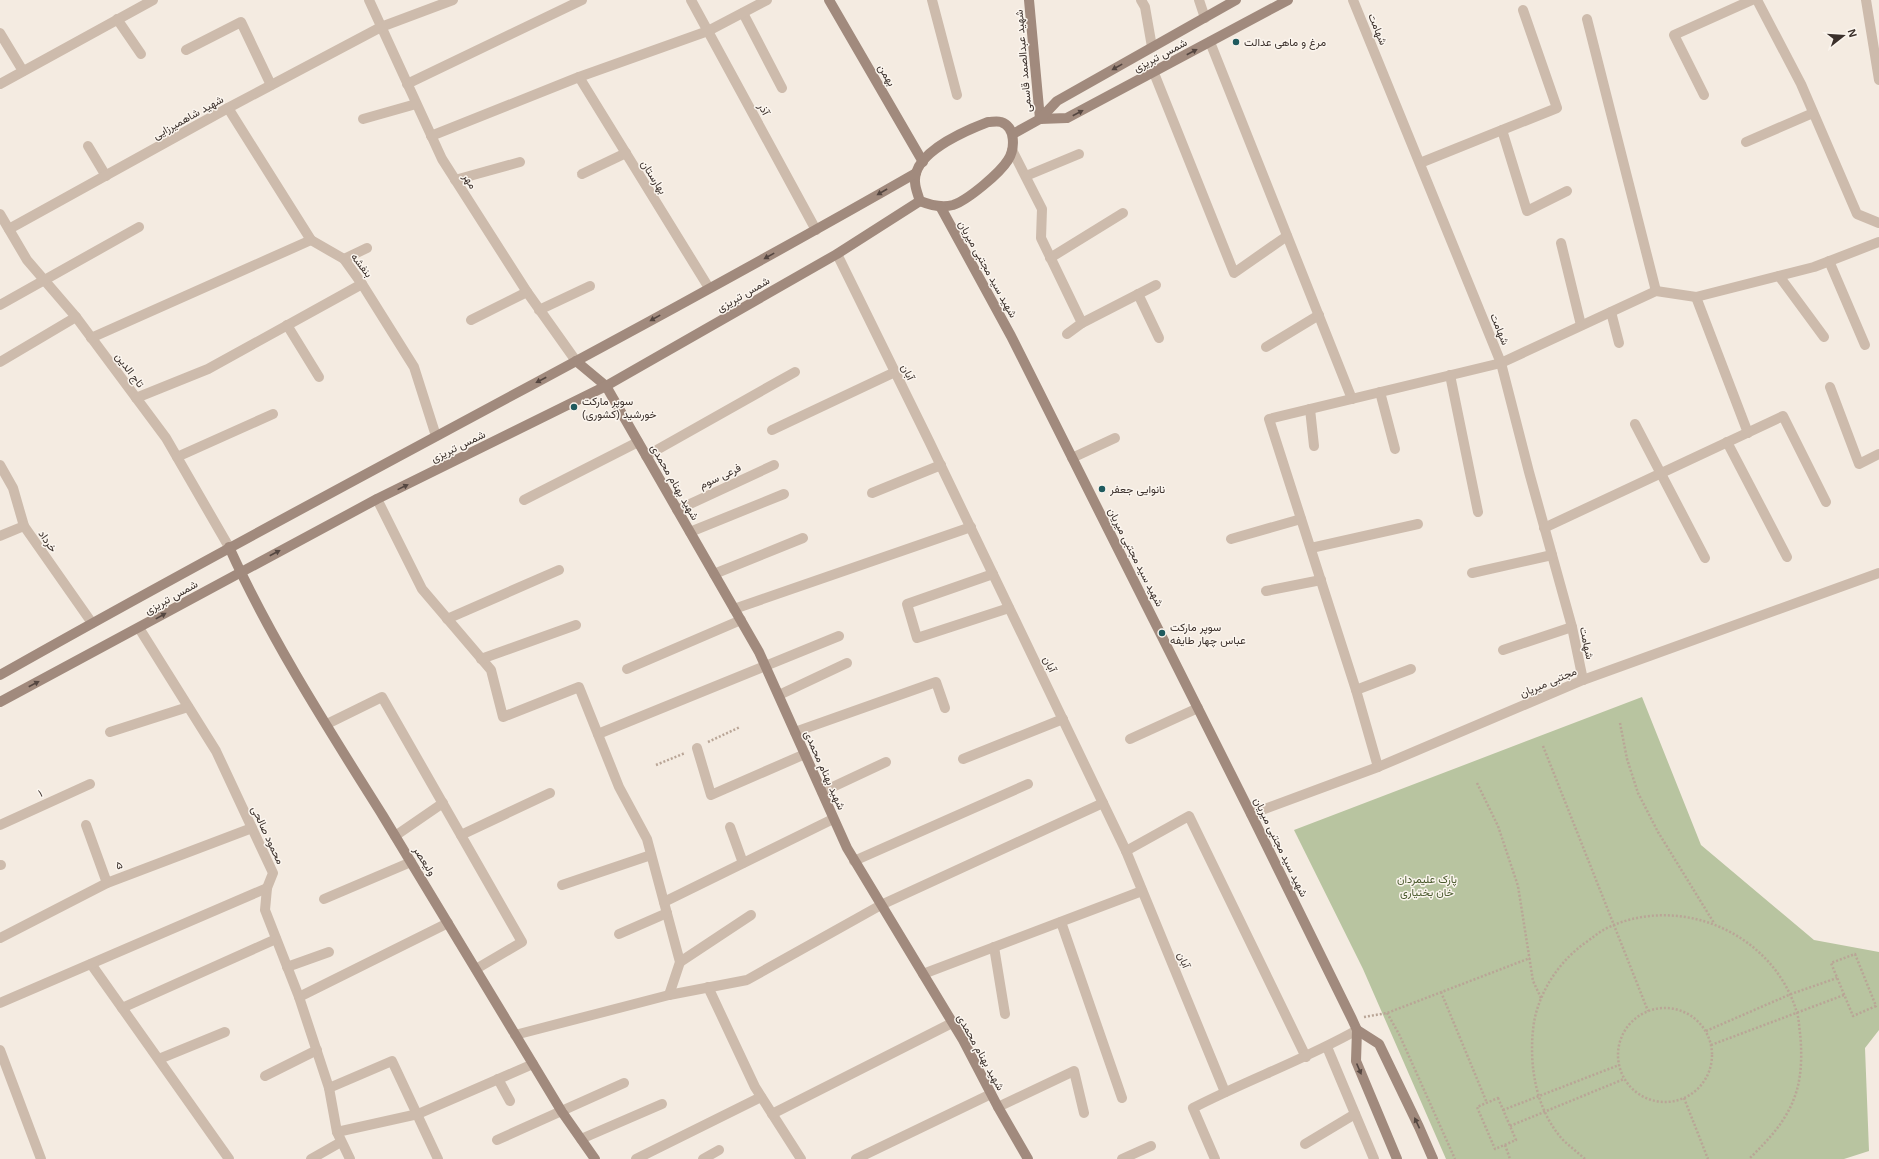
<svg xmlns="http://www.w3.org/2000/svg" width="1879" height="1159" font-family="Arial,Vazirmatn,sans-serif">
	<rect width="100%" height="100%" fill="#f4ebe1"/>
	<!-- green -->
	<path fill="#b8c4a0" d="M1642,697L1701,845L1814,940L1879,952V1030L1865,1048L1869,1151L1844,1159H1446L1363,969L1294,830Z"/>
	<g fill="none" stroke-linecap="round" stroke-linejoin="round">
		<!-- path -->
		<g stroke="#b9a596" stroke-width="2.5" stroke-dasharray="2 2" stroke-linecap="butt">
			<path d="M1620,723L1627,759L1638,793L1658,832L1714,923"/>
			<path d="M708,742L740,727"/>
			<path d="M1543,746L1648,1011"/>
			<path d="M656,765L685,753"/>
			<path d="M1477,783L1498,826L1518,886L1533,981L1541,998"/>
			<path d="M1855,954L1876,1006L1853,1016L1831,963Z"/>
			<path d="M1441,992L1487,1103"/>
			<circle cx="1665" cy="1055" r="47"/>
			<path d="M1387,1013L1399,1034L1455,1159"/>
			<path d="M1364,1017L1387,1013L1530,958"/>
			<path d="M1706,1031L1791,994L1837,978"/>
			<path d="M1711,1045L1844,995"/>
			<path d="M1498,1098L1516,1140L1495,1149L1477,1107Z"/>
			<path d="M1684,1098L1708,1159"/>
			<path d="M1503,1110L1619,1065"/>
			<path d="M1510,1126L1624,1079"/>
			<path d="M1505,1145L1510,1159"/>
			<path d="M1585,1159C1578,1153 1571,1147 1564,1141C1537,1112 1529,1069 1533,1030C1536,996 1558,962 1585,943C1592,938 1598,933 1605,929C1679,892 1774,933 1797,1013C1799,1019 1799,1026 1800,1033C1802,1052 1802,1074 1796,1093C1787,1121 1769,1139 1749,1159"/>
		</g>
		<!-- street -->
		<g stroke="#cdbbac" stroke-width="10">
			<path d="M369,0L442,159L527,292L576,361"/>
			<path d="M691,0L816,230"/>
			<path d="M932,0L957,95"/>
			<path d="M1141,0L1145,7L1152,47"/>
			<path d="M1199,0L1205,18"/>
			<path d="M1353,0L1501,363L1529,472L1572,627L1583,680"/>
			<path d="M1757,0L1801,84L1857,214L1879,223"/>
			<path d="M1866,0L1879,80"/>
			<path d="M743,13L782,88"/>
			<path d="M117,19L141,54"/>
			<path d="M1587,19L1656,291"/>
			<path d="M0,33L23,71"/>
			<path d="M1210,42L1352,399"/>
			<path d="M186,50L241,22L271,85"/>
			<path d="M1154,73L1234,273L1287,236"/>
			<path d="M579,77L709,288"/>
			<path d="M0,84L153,0"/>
			<path d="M407,84L582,0"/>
			<path d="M1704,95L1674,35L1752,0"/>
			<path d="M228,108L311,240L344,259L362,284L414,367L436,436"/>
			<path d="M363,119L416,104"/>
			<path d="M1502,130L1527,211L1567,191"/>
			<path d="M431,136L579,77L708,31L767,0"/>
			<path d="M1746,142L1813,113"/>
			<path d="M88,146L106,176"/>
			<path d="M1012,150L1042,209L1041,238L1082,323L1067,334"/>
			<path d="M1420,163L1557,108L1523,10"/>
			<path d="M582,174L626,153"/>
			<path d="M1026,176L1079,154"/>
			<path d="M455,180L520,162"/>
			<path d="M0,214L27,260L76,317L166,438L229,547"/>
			<path d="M9,229L228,108L381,27L453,0"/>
			<path d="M1561,243L1581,325"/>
			<path d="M837,254L929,441L1126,851L1225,1092"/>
			<path d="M1050,258L1123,213"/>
			<path d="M344,259L367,248"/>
			<path d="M1829,261L1865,345"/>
			<path d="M1779,276L1824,337"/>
			<path d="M1138,294L1159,338"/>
			<path d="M1696,297L1748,433"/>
			<path d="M0,305L139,227"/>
			<path d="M539,310L590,286"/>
			<path d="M1611,312L1619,343"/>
			<path d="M471,320L527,292"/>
			<path d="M1082,323L1156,285"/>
			<path d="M287,325L319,377"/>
			<path d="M91,338L311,240"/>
			<path d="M1266,347L1319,315"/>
			<path d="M0,362L76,317"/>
			<path d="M1450,375L1478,512"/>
			<path d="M1830,387L1859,464L1879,454"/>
			<path d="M1380,392L1395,449"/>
			<path d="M136,398L208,369L362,284"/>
			<path d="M1310,409L1314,446"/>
			<path d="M1635,424L1705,558"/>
			<path d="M772,430L895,372"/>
			<path d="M1727,442L1787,557"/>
			<path d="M646,456L795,372"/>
			<path d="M177,457L273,414"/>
			<path d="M1072,458L1115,438"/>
			<path d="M0,465L13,488L24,526L92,623"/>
			<path d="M872,493L941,465"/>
			<path d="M377,499L422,589L491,670L503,717L579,687L619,787L647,839L680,962L669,995"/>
			<path d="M524,500L638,442"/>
			<path d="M677,510L774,465"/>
			<path d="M1544,528L1783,416L1826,502"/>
			<path d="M690,532L784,494"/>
			<path d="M0,536L24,526"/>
			<path d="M1231,539L1301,519"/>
			<path d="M1311,548L1418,524"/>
			<path d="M1472,573L1552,555"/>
			<path d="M714,574L803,538"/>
			<path d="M993,574L907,604L917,638L1009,608"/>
			<path d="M1266,591L1321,580"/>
			<path d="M734,609L971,527"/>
			<path d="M447,619L559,570"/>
			<path d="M139,628L216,751L273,873L267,888L265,910L299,997L329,1088L337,1132L350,1159"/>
			<path d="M1503,650L1572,627"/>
			<path d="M481,659L576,625"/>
			<path d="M627,669L741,620"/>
			<path d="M1356,690L1411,669"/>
			<path d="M779,695L847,663"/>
			<path d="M327,724L382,697L522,942L476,969"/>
			<path d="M110,732L188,707"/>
			<path d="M795,732L936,682L945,708"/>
			<path d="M598,734L839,636"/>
			<path d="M1130,739L1198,708"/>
			<path d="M697,748L711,795L805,754"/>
			<path d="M963,759L1063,719"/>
			<path d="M1378,767L1356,690L1269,419L1501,363L1656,291L1696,297L1814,267L1879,242"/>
			<path d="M822,792L886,762"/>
			<path d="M1251,814L1378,767L1583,680L1879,573"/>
			<path d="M0,825L90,784"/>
			<path d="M86,825L107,883"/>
			<path d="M730,827L743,863"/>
			<path d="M461,835L550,793"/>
			<path d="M395,836L443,803"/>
			<path d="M1126,851L1189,816L1306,1057"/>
			<path d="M854,861L1028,784"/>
			<path d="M0,865H1"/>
			<path d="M562,885L651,855"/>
			<path d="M324,899L411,862"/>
			<path d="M664,902L833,819"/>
			<path d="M1061,922L1122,1098"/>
			<path d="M619,934L667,913"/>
			<path d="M0,938L107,883L252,828"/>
			<path d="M994,947L1005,1014"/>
			<path d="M680,962L751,915"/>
			<path d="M91,964L229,1159"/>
			<path d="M287,967L329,952"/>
			<path d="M923,974L1142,891"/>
			<path d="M708,987L755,1087L801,1159"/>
			<path d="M299,997L448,923"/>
			<path d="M0,1003L267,888"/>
			<path d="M122,1008L276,939"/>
			<path d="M515,1035L669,995L747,980L881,905L1103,803"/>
			<path d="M1327,1047L1374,1159"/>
			<path d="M0,1050L41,1159"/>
			<path d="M159,1059L225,1032"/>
			<path d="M265,1076L317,1050"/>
			<path d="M498,1079L510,1101"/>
			<path d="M329,1088L392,1061L438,1159"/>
			<path d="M998,1107L1074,1071L1084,1113"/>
			<path d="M772,1114L952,1023"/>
			<path d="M337,1132L418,1114L533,1064"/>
			<path d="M581,1139L662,1104"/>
			<path d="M497,1140L624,1083"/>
			<path d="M1305,1144L1355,1114"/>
			<path d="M311,1159L341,1142"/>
			<path d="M636,1159L761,1097"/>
			<path d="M703,1159L719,1150"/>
			<path d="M856,1159L991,1094"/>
			<path d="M1122,1159L1151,1146"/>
			<path d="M1215,1159L1193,1108C1247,1080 1304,1060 1357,1030"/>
		</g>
		<!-- secondary -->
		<g stroke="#a18a7d" stroke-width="10">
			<path d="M829,0L923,162"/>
			<path d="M1029,0L1040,119"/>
			<path d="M1040,119L1067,118L1288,0"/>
			<path d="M988,122C992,122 997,121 1001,122C1016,127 1015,149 1008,160C1000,173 968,200 953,205C942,208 930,205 920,201C917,192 913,183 916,173C923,149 967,130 988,122Z"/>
			<path d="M1013,134L1040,119L1057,101L1236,0"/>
			<path d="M940,206L1011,336L1251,814L1352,1019L1357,1030L1356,1061L1397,1159"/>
			<path d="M576,361L606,386L759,652L847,848L963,1040L998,1107L1028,1159"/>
			<path d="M229,547C271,640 329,730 383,816C443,915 502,1013 562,1112L595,1159"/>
			<path d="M0,675C303,503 614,346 916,173"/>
			<path d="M0,702L377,499L606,386L837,254L920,201"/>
			<path d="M1357,1030L1379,1044L1419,1127L1433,1159"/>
		</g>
	</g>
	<!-- one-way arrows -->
	<defs><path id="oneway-solid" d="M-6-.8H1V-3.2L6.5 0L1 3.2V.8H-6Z"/></defs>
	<g fill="#544640">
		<use href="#oneway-solid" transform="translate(1192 52) rotate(-28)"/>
		<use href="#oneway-solid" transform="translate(1117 67) rotate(151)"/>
		<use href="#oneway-solid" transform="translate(1078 113) rotate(-28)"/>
		<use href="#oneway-solid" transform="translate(882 192) rotate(150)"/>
		<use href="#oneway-solid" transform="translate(769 256) rotate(151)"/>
		<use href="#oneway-solid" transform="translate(655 318) rotate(151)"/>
		<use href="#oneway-solid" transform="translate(541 380) rotate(152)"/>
		<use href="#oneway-solid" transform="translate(403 487) rotate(-26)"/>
		<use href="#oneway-solid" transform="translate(275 553) rotate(-28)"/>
		<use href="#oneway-solid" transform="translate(161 616) rotate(-29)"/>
		<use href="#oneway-solid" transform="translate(34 684) rotate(-28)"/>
		<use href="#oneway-solid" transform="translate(1359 1069) rotate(67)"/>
		<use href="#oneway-solid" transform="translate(1417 1123) rotate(-115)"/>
	</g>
	<!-- markers -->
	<g fill="#1f5a5e" stroke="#fbf5ee" stroke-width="1.5">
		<circle cx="1236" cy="42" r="4"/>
		<circle cx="574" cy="407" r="4"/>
		<circle cx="1102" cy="489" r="4"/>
		<circle cx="1162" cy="633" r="4"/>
	</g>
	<g text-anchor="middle" stroke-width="3" stroke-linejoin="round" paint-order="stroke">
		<!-- street labels -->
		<g font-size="11" fill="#3b302b" stroke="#fbf5ee">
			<text transform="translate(1378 29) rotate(68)" y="4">شهامت</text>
			<text transform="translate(1160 55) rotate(-28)" y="4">شمس تبریزی</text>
			<text transform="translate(1023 61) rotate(-95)" y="4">شهید عبدالصمد قاسمی</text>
			<text transform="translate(887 75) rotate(60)" y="4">بهمن</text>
			<text transform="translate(764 109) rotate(62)" y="4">آذر</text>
			<text transform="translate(188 117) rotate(-29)" y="4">شهید شاهمیرزایی</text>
			<text transform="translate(654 177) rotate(58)" y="4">بهارستان</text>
			<text transform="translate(470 181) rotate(58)" y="4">مهر</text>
			<text transform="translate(362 265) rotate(52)" y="4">بنفشه</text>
			<text transform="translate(988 269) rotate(61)" y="4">شهید سید مجتبی میریان</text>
			<text transform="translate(743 294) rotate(-30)" y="4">شمس تبریزی</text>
			<text transform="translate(1500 329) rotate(68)" y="4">شهامت</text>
			<text transform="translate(130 370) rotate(53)" y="4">تاج الدین</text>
			<text transform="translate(908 372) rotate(64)" y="4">آبان</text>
			<text transform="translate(458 446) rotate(-26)" y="4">شمس تبریزی</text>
			<text transform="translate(720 476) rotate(-25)" y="4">فرعی سوم</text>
			<text transform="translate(675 482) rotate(60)" y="4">شهید بهنام محمدی</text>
			<text transform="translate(48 541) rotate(55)" y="4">خرداد</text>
			<text transform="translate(1136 557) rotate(63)" y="4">شهید سید مجتبی میریان</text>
			<text transform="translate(171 597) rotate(-29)" y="4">شمس تبریزی</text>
			<text transform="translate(1587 643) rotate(78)" y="4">شهامت</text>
			<text transform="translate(1050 664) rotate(64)" y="4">آبان</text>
			<text transform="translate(1548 682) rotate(-23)" y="4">مجتبی میریان</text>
			<text transform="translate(825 770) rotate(66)" y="4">شهید بهنام محمدی</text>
			<text transform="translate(40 793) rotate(-24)" y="4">۱</text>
			<text transform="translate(268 835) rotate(65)" y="4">محمود صالحی</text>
			<text transform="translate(1281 847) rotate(64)" y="4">شهید سید مجتبی میریان</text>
			<text transform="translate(425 861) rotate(58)" y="4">ولیعصر</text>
			<text transform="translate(119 865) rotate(-20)" y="4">۵</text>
			<text transform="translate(1184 960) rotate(68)" y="4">آبان</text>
			<text transform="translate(981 1052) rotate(61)" y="4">شهید بهنام محمدی</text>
		</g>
		<!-- poi labels -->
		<g font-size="11" fill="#3b302b" stroke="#fbf5ee" text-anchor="start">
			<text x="1244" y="46">مرغ و ماهی عدالت</text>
			<text x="582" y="405">سوپر مارکت<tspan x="582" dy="13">خورشید (کشوری)</tspan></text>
			<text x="1110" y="493">نانوایی جعفر</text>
			<text x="1170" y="631">سوپر مارکت<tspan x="1170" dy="13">عباس چهار طایفه</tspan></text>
		</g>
		<!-- park labels -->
		<g font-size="11" fill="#4a5a2e" stroke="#fbf5ee">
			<text x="1427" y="883">پارک علیمردان<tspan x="1427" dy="13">خان بختیاری</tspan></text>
		</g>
	</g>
	<!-- north arrow -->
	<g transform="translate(1843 36) rotate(73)" stroke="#fbf5ee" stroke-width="3" paint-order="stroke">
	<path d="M0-3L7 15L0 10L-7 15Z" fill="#3b302b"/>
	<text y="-6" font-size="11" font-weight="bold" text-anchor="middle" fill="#3b302b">N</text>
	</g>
</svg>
